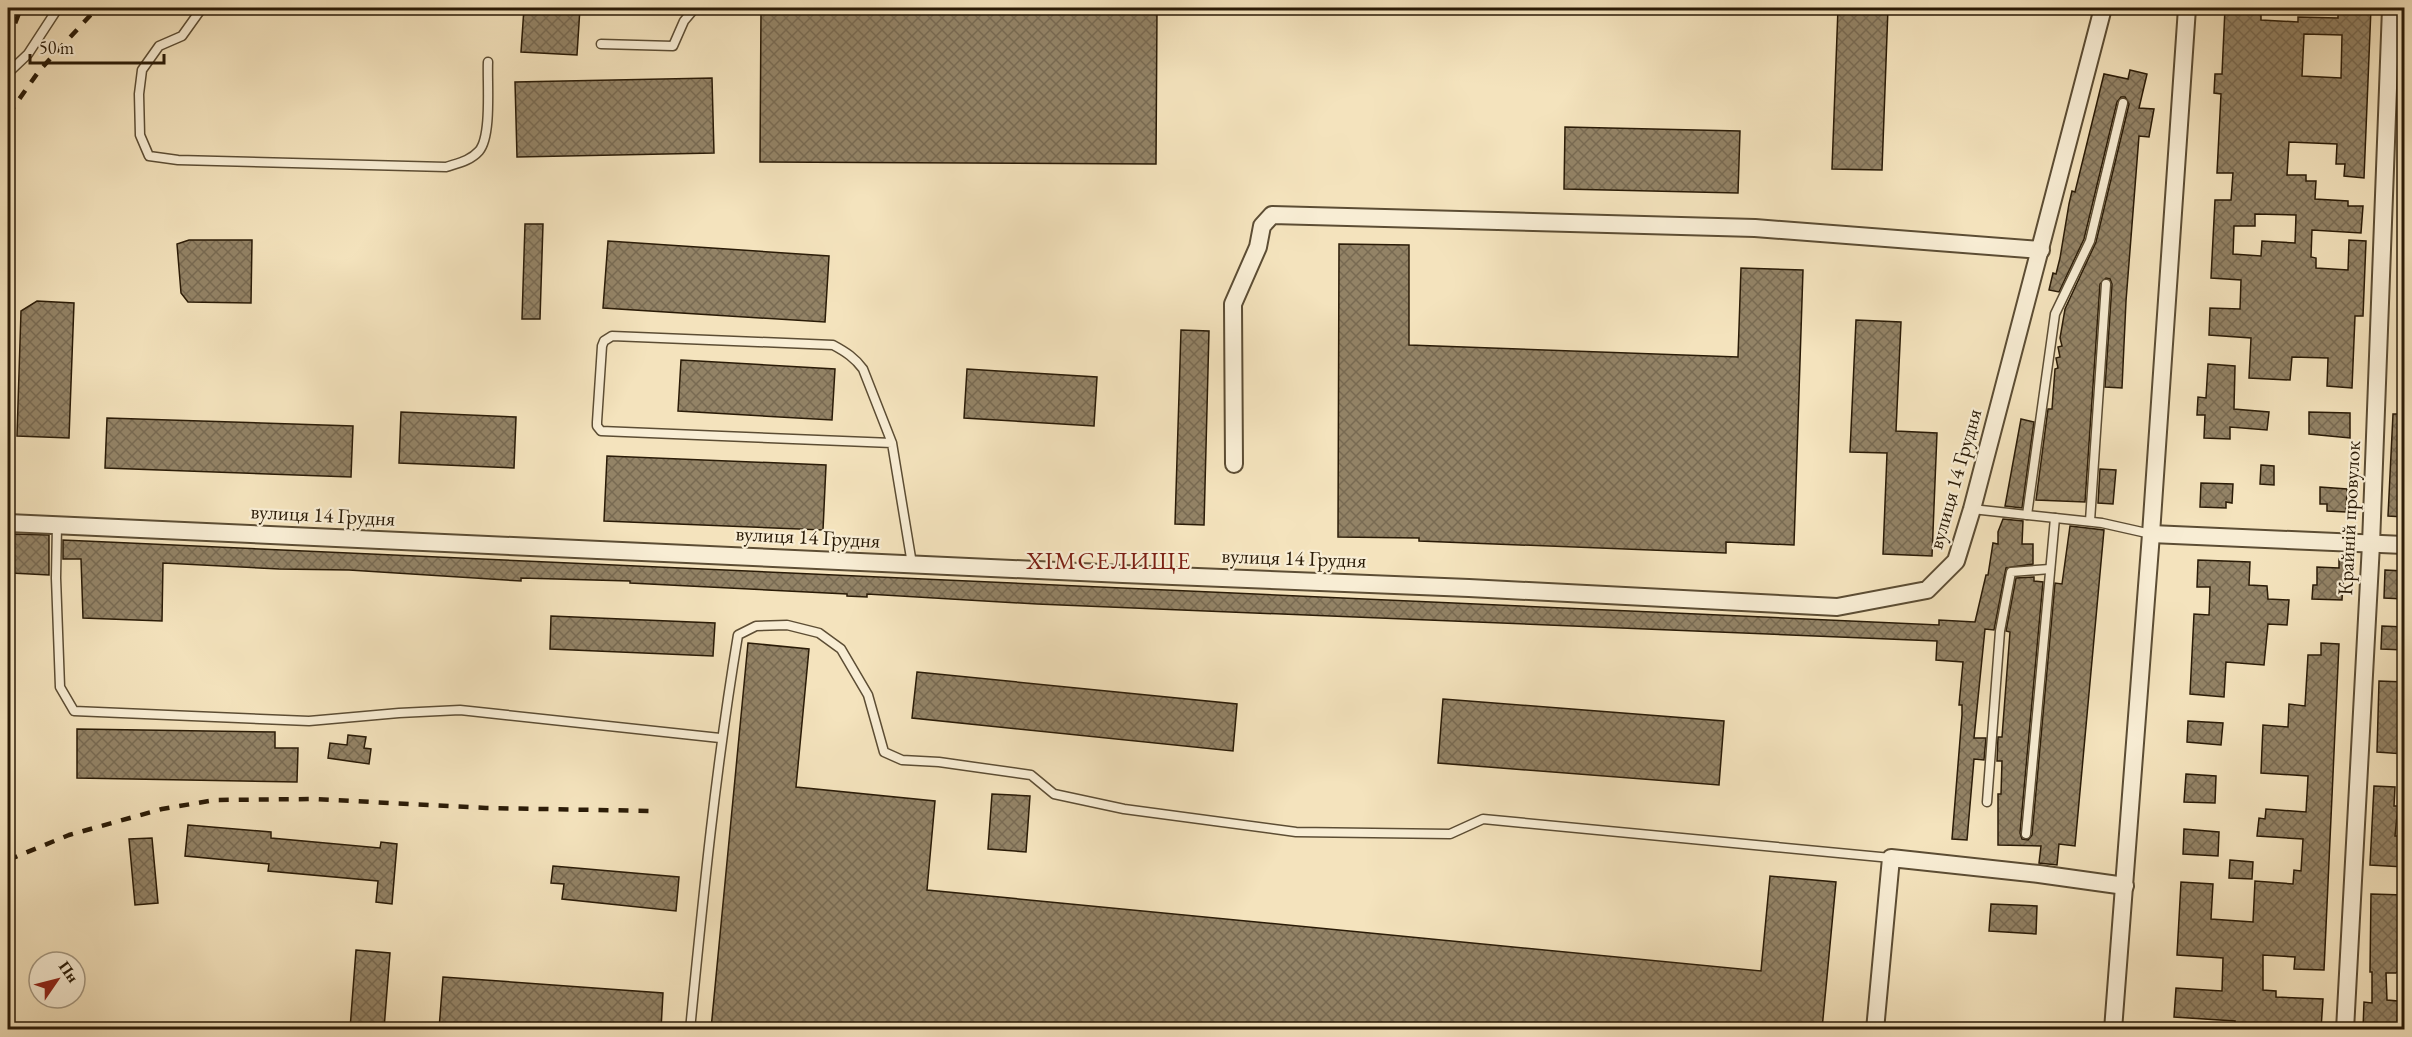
<svg xmlns="http://www.w3.org/2000/svg" width="2412" height="1037" font-family="'EB Garamond',serif">
	<defs>
		<pattern id="building-cross-hatch" width="8" height="8" patternUnits="userSpaceOnUse" patternTransform="scale(1.5)"><rect width="8" height="8" fill="#938366"/><path d="M0 0l8 8M0 8l8-8" fill="none" stroke="#786a52"/></pattern>
	</defs>
	<rect width="100%" height="100%" fill="#f4e3bd"/>
	<filter id="stains"><feTurbulence type="fractalNoise" baseFrequency=".00333" numOctaves="4"/><feColorMatrix values="0 0 0 0 .2 0 0 0 0 .09 0 0 0 0 .02 0 0 0 .5 -.17"/></filter>
	<radialGradient id="worn" r=".72"><stop offset=".6" stop-color="#630" stop-opacity="0"/><stop offset="1" stop-color="#630" stop-opacity=".3"/></radialGradient>
	<!-- building -->
	<g fill="url(#building-cross-hatch)" stroke="#2a1b07" stroke-width="1.5" fill-rule="evenodd">
		<path d="M524,8H580L577,55L521,52Z"/>
		<path d="M761,8H1157L1156,164L760,162Z"/>
		<path d="M1838,8H1888L1882,170L1832,169Z"/>
		<path d="M2225,8H2261V20L2298,22V17L2338,18V8H2371L2364,178L2344,176L2345,164H2336L2337,144L2289,142L2287,175H2306V181H2316L2315,199L2348,201V206H2363L2361,233L2312,230L2311,257L2316,258V268L2348,270L2349,240L2366,241L2363,316H2355L2352,388L2327,386L2328,358L2292,357L2290,380L2249,378L2251,338L2209,335L2210,308L2240,309L2241,280L2211,278L2215,200H2231L2233,173H2217L2221,94L2214,93L2215,74H2222ZM2304,34L2342,35L2341,78L2302,76ZM2255,214L2296,215L2295,243L2262,241L2261,256L2233,254L2234,226H2255Z"/>
		<path d="M2130,70L2147,74L2139,108L2154,109L2149,137L2139,136L2126,301L2122,388L2105,387L2112,284L2110,279L2106,278L2100,284L2085,502L2036,500L2048,409H2052L2055,369L2058,368L2056,358L2060,357L2058,347L2062,346L2060,338L2065,309L2096,242L2129,104L2125,97H2121L2117,102L2084,239L2059,292L2049,290L2053,273L2056,274L2060,258L2069,204L2072,191L2075,192L2104,74L2128,79Z"/>
		<path d="M712,78L714,153L517,157L515,82Z"/>
		<path d="M1565,127L1740,131L1738,193L1564,189Z"/>
		<path d="M525,224H543L540,319H522Z"/>
		<path d="M189,240H252L251,303L188,302L181,293L177,244Z"/>
		<path d="M608,241L829,256L825,322L603,308Z"/>
		<path d="M1339,244L1409,245V345L1738,357L1741,268L1803,270L1794,545L1726,542V553L1419,541V538L1338,537Z"/>
		<path d="M37,301L74,303L69,438L17,436L21,311Z"/>
		<path d="M1856,320L1901,322L1896,431L1937,433L1932,556L1883,554L1887,453L1850,452Z"/>
		<path d="M1181,330L1209,331L1204,525L1175,524Z"/>
		<path d="M681,360L835,369L832,420L678,411Z"/>
		<path d="M2208,364L2235,366L2234,409L2269,412L2267,430L2230,427V439L2204,438L2205,415H2197L2198,397L2206,398Z"/>
		<path d="M967,369L1097,377L1094,426L964,418Z"/>
		<path d="M401,412L516,417L514,468L399,463Z"/>
		<path d="M2309,412L2350,413V438L2309,434Z"/>
		<path d="M2393,414H2404V517L2388,516Z"/>
		<path d="M107,418L353,426L351,477L105,468Z"/>
		<path d="M2021,419L2034,422L2022,508L2005,506Z"/>
		<path d="M607,456L826,465L823,530L604,521Z"/>
		<path d="M2261,465L2274,466V485L2260,484Z"/>
		<path d="M2100,469L2116,470L2113,504L2098,503Z"/>
		<path d="M2201,483L2233,484L2232,503L2226,502V508L2200,507Z"/>
		<path d="M2320,487L2347,489L2346,512L2327,511V504H2320Z"/>
		<path d="M2003,519L2023,521L2022,544H2033V564L2006,568L1994,630L1985,629L1974,738H1986L1984,760L1974,759L1967,840L1952,839L1962,715V705H1959L1963,662L1936,660L1937,641L1037,604L867,594V597L847,596V594L630,583V581L521,578V581L349,570L279,569L163,563L162,621L83,618L81,559H63V540L107,542L1939,625V620L1975,622L1986,575H1988L1993,543L1998,544V532Z"/>
		<path d="M2070,526L2104,530L2075,846L2059,844L2057,865L2039,863L2041,846L1998,845V794H2001L2002,761H1997L1998,737H2002L2010,632L2006,631L2016,578L2034,577V581L2043,582L2020,833L2022,839L2028,840L2032,835L2055,583L2062,584Z"/>
		<path d="M13,534L49,535V575L11,573Z"/>
		<path d="M2339,559L2354,560L2353,581H2343L2342,600L2312,599L2313,585H2317V567L2339,568Z"/>
		<path d="M2198,560L2250,562L2249,585L2267,586L2268,599L2289,600L2287,625L2268,624L2264,665L2226,662L2224,697L2190,694L2194,614L2209,615L2210,587H2197Z"/>
		<path d="M2385,570L2404,571V599L2384,598Z"/>
		<path d="M551,616L715,623L713,656L550,649Z"/>
		<path d="M2382,626L2404,627V650L2381,649Z"/>
		<path d="M748,643L809,649L796,787L935,801L927,890L1761,971L1770,876L1836,882L1822,1029H711Z"/>
		<path d="M2321,643L2339,644L2324,970L2294,969L2295,957L2263,955V990L2276,991V997L2323,999L2321,1029L2269,1027V1029H2235V1021L2174,1017L2176,988L2222,991L2223,958L2177,955L2181,882L2213,884L2211,919L2253,922L2255,881L2293,884L2294,870L2301,871L2303,839L2257,836L2259,818L2265,819L2266,809L2306,812L2308,776L2261,773L2263,725L2288,727L2289,704L2305,706L2308,655H2321Z"/>
		<path d="M917,672L1237,704L1233,751L912,718Z"/>
		<path d="M2379,681L2404,682V754L2377,752Z"/>
		<path d="M1443,699L1724,721L1719,785L1438,763Z"/>
		<path d="M2188,721L2223,723L2221,745L2187,742Z"/>
		<path d="M77,729L275,732V748H298L297,782L77,778Z"/>
		<path d="M348,735L366,737L364,748L371,749L369,764L328,758L330,743L347,745Z"/>
		<path d="M2186,774L2216,776L2215,803L2184,802Z"/>
		<path d="M2374,786L2395,787L2394,806H2398L2395,836H2404V867L2370,865Z"/>
		<path d="M992,794L1030,796L1026,852L988,849Z"/>
		<path d="M188,825L271,832V838L380,848L381,842L397,844L392,904L376,902L378,881L268,871L269,864L185,856Z"/>
		<path d="M2184,829L2219,832L2218,856L2183,854Z"/>
		<path d="M152,838L158,903L135,905L129,839Z"/>
		<path d="M2230,860L2253,862L2252,879L2229,878Z"/>
		<path d="M553,866L679,877L676,911L562,899L564,884L551,883Z"/>
		<path d="M2371,894L2404,895V969H2400L2396,973H2386L2387,1000L2398,1001L2397,1029H2363L2364,1002L2372,1003V972H2370Z"/>
		<path d="M1991,904L2037,906L2036,934L1989,931Z"/>
		<path d="M356,950L390,953L384,1029H350Z"/>
		<path d="M443,977L663,993L661,1029H439Z"/>
	</g>
	<g fill="none" stroke-linecap="round" stroke-linejoin="round">
		<!-- service casing -->
		<g stroke="#5c4d34" stroke-width="11">
			<g id="service">
				<path d="M202,8L182,36L159,46L142,70L139,94L140,135L149,156L178,160L446,167C458,163 470,161 479,151C492,136 487,82 488,62"/>
				<path d="M601,44L673,46L684,21L695,8"/>
				<path d="M8,73L28,54L58,8"/>
				<path d="M892,443L601,431L597,426V422L602,346L604,341L612,336L833,345C846,352 855,358 863,369L892,443L912,564"/>
				<path d="M1972,509L2102,523L2151,534"/>
				<path d="M2027,515L2055,314L2090,241L2123,103"/>
				<path d="M2090,521L2106,284"/>
				<path d="M57,525L56,578L60,687L74,711L309,721L399,713L460,710L720,738"/>
				<path d="M1987,802L2000,631L2011,572L2050,569"/>
				<path d="M2026,834L2055,518"/>
				<path d="M690,1030C703,897 716,766 738,635L756,626L787,625L819,633L841,649L868,695L884,752L902,760L939,762L1031,775L1054,794L1124,809L1296,832L1450,834L1483,819L1891,858"/>
			</g>
		</g>
		<!-- minor casing -->
		<g stroke="#5c4d34" stroke-width="20">
			<g id="minor">
				<path d="M1234,464L1233,304L1258,247L1262,226L1272,215L1755,228L2041,250"/>
				<path d="M8,523L1123,574L1469,588L1837,607L1927,590L1956,561L1972,509L2103,8"/>
				<path d="M2151,534L2404,545"/>
				<path d="M1875,1030L1891,858L2039,874L2125,886"/>
				<path d="M2113,1030L2151,534L2187,8"/>
				<path d="M2345,1030L2371,544L2391,8"/>
			</g>
		</g>
		<!-- service -->
		<use href="#service" stroke="#f8edd4" stroke-width="8"/>
		<!-- minor -->
		<use href="#minor" stroke="#f8edd4" stroke-width="16"/>
		<!-- rail -->
		<g stroke="#2a1b07" stroke-width="4.5" stroke-dasharray="10 10" stroke-linecap="butt">
			<path d="M8,42L21,8"/>
			<path d="M8,115L39,71L97,8"/>
			<path d="M8,860L69,835L162,809L215,800L314,799L486,808L654,811"/>
		</g>
	</g>
	<g text-anchor="middle" stroke-width="4.5" stroke-linejoin="round" paint-order="stroke">
		<!-- street labels -->
		<g font-size="21" fill="#2a1b07" stroke="#f8edd4">
			<text transform="translate(1955 479) rotate(-74)" y="7">вулиця 14 Грудня</text>
			<text transform="translate(323 515) rotate(3)" y="7">вулиця 14 Грудня</text>
			<text transform="translate(2349 518) rotate(-87)" y="7">Крайній провулок</text>
			<text transform="translate(808 537) rotate(3)" y="7">вулиця 14 Грудня</text>
			<text transform="translate(1294 558) rotate(2)" y="7">вулиця 14 Грудня</text>
		</g>
		<!-- quarter labels -->
		<g font-size="24" letter-spacing="1.5" fill="#7a1f14" stroke="#f8edd4">
			<text x="1109" y="569">ХІМСЕЛИЩЕ</text>
		</g>
	</g>
	<!-- margin -->
	<rect width="2412" height="1037" fill="none" stroke="#f4e3bd" stroke-width="30"/>
	<rect x="9" y="9" width="2394" height="1019" fill="none" stroke="#2a1b07" stroke-width="3"/>
	<rect x="15" y="15" width="2382" height="1007" fill="none" stroke="#2a1b07" stroke-width="1.5"/>
	<!-- north arrow -->
	<g transform="translate(57 980) rotate(55)"><circle r="28" fill="#f8edd4" stroke="#a69982" stroke-width="1.5"/>
	<path d="M0-4.5L10 22L0 15L-10 22Z" fill="#8f2418"/>
	<text y="-9" font-size="16" font-weight="bold" text-anchor="middle" fill="#2a1b07">Пн</text>
	</g>
	<!-- scale -->
	<path d="M30 54v9h134v-9" fill="none" stroke="#2a1b07" stroke-width="3"/>
	<text x="39" y="54" font-size="18" fill="#2a1b07" stroke="#f8edd4" stroke-width="4.5" paint-order="stroke">50 m</text>
	<rect width="100%" height="100%" filter="url(#stains)"/>
	<rect width="100%" height="100%" fill="url(#worn)"/>
</svg>
